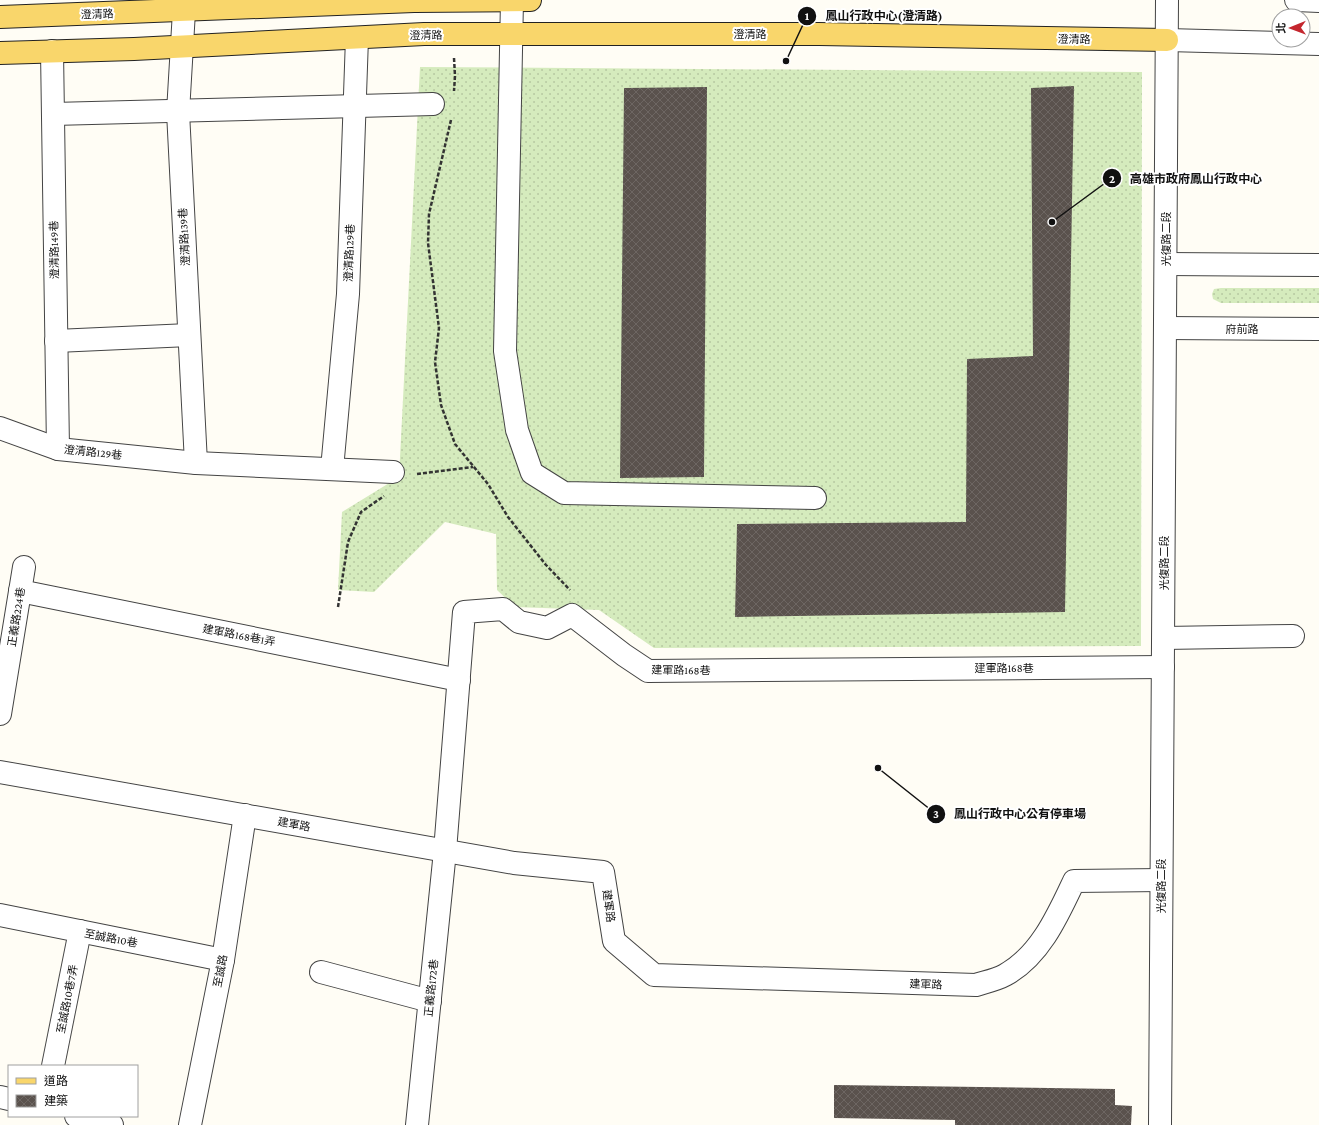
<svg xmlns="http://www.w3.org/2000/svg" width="1319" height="1125" font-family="'Crimson Pro','Noto Sans TC',serif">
	<defs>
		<pattern id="grass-dots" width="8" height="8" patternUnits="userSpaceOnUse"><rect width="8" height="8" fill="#d5ebbd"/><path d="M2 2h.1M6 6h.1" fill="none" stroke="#b6c8a1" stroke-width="1.8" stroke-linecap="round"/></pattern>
		<pattern id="building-cross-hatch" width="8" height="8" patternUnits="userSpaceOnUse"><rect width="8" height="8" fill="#5a524d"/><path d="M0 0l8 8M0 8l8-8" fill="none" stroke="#6d6662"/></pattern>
	</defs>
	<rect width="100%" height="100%" fill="#fffdf5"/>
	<!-- grass -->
	<g fill="url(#grass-dots)">
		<path d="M420,67L1142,72L1141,646L654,648L599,610L515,607L497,590L496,534L445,522L374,592L338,590L342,512L399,477Z"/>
		<path d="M1221,288H1319V303H1221L1213,299L1212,294L1214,289Z"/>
	</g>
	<!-- building -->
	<g fill="url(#building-cross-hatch)">
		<path d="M1074,86L1065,612L735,617L737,524L966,522L967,359L1033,356L1031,88Z"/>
		<path d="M707,87L704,477L620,478L624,88Z"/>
		<path d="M834,1085L1115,1089V1105L1132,1106L1131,1125H955V1120L834,1118Z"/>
	</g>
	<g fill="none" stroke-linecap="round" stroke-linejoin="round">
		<!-- minor casing -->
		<g stroke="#444" stroke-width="24">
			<g id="minor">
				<path d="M512,0L505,351L517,430L532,473L564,493L815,498"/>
				<path d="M1296,0L1319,1"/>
				<path d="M184,11L178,112L196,463"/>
				<path d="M1167,40L1319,44"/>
				<path d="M52,51L58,449"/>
				<path d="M53,114L433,104"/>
				<path d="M1166,264L1319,265"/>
				<path d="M1166,328L1319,329"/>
				<path d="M56,341L189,335"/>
				<path d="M0,428L58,449L196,463L393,472"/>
				<path d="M332,469L348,294L357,38"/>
				<path d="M20,591L459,680"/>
				<path d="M1164,638L1293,636"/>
				<path d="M0,714L24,567"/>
				<path d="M0,772L514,863L603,872L614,941L654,975L976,985C985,982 996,980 1005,975C1040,956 1058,915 1074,881L1161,880"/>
				<path d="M0,915L223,960"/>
				<path d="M321,972L430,1001"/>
				<path d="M53,1066L80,931"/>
				<path d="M0,1097L9,1099"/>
				<path d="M76,1116L112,1125"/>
				<path d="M190,1125L223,960L245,815"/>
				<path d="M417,1125L445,851L464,612L503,609L519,622L547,628L572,615L624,655L648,671L1163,667"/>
				<path d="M1160,1125L1167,0"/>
			</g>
		</g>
		<!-- major casing -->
		<g stroke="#222" stroke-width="24">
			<g id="major">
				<path d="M0,17L414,1L530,0"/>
				<path d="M0,53L134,49L424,34H819L1167,40"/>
			</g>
		</g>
		<!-- path -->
		<g stroke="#333" stroke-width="2.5" stroke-dasharray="4 2" stroke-linecap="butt">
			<path d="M454,58L455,76L454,91"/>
			<path d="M451,120L429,214L428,243L439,328L435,362L441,405L455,444L488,484L508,517L546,565L570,590"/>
			<path d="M417,474L473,467"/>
			<path d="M338,607L348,542L361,512L384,496"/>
		</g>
		<!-- minor -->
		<use href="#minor" stroke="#fff" stroke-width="22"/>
		<!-- major -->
		<use href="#major" stroke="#f9d66b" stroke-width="22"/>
	</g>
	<g text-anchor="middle" stroke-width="4" stroke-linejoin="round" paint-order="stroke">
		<!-- street labels -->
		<g font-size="11" fill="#111" stroke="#fff">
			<text transform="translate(97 14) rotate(-2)" y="4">澄清路</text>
			<text x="750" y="38">澄清路</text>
			<text transform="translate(426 35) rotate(-1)" y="4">澄清路</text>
			<text transform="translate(1074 39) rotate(1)" y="4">澄清路</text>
			<text transform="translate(184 237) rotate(-93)" y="4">澄清路139巷</text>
			<text transform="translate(1166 239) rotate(-90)" y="4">光復路二段</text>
			<text transform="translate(54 250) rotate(-91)" y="4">澄清路149巷</text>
			<text transform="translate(349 253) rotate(-88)" y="4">澄清路129巷</text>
			<text x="1242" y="333">府前路</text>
			<text transform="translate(93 452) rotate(6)" y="4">澄清路129巷</text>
			<text transform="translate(1164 563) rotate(-90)" y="4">光復路二段</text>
			<text transform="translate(16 617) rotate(-81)" y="4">正義路224巷</text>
			<text transform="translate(239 635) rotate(11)" y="4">建軍路168巷1弄</text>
			<text x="1004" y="672">建軍路168巷</text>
			<text transform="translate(681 670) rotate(1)" y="4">建軍路168巷</text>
			<text transform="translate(294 824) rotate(10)" y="4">建軍路</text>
			<text transform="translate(1161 886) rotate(-90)" y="4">光復路二段</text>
			<text transform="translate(609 906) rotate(82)" y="4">建軍路</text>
			<text transform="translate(111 938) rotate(11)" y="4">至誠路10巷</text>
			<text transform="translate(220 971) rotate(-79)" y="4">至誠路</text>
			<text transform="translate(926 984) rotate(2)" y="4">建軍路</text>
			<text transform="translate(431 988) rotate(-84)" y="4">正義路172巷</text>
			<text transform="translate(67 999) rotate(-79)" y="4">至誠路10巷7弄</text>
		</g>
	</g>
	<!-- callouts -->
	<path fill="none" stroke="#111" stroke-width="1.5" d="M786 61L807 16M1052 222L1112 178M878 768L936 814"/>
	<g fill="#111" stroke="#fff" stroke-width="1.5">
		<circle cx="786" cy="61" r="4"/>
		<circle cx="1052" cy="222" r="4"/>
		<circle cx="878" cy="768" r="4"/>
		<circle cx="807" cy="16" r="10"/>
		<circle cx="1112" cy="178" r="10"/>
		<circle cx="936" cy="814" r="10"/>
	</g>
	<g font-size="12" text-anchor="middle" font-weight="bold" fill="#fff">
		<text x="807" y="20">1</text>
		<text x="1112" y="183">2</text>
		<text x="936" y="818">3</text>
	</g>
	<g font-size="12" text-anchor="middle" font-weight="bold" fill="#111" stroke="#fff" stroke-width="4" stroke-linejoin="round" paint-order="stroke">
		<text x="884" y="20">鳳山行政中心(澄清路)</text>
		<text x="1196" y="183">高雄市政府鳳山行政中心</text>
		<text x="1020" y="818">鳳山行政中心公有停車場</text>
	</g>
	<!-- legend -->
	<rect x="8" y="1065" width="130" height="52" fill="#ffffff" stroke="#a0a0a0"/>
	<rect x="16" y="1078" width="20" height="6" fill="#f9d66b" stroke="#a0a0a0"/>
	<text x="44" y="1085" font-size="12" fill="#111111">道路</text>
	<rect x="16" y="1095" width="20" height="12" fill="url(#building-cross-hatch)" stroke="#a0a0a0"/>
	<text x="44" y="1105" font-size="12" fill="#111111">建築</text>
	<!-- north arrow -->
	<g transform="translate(1291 28) rotate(269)"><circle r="19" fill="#ffffff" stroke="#a0a0a0"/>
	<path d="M0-3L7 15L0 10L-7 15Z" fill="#c4262e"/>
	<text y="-6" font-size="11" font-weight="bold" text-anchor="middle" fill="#111111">北</text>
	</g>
</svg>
